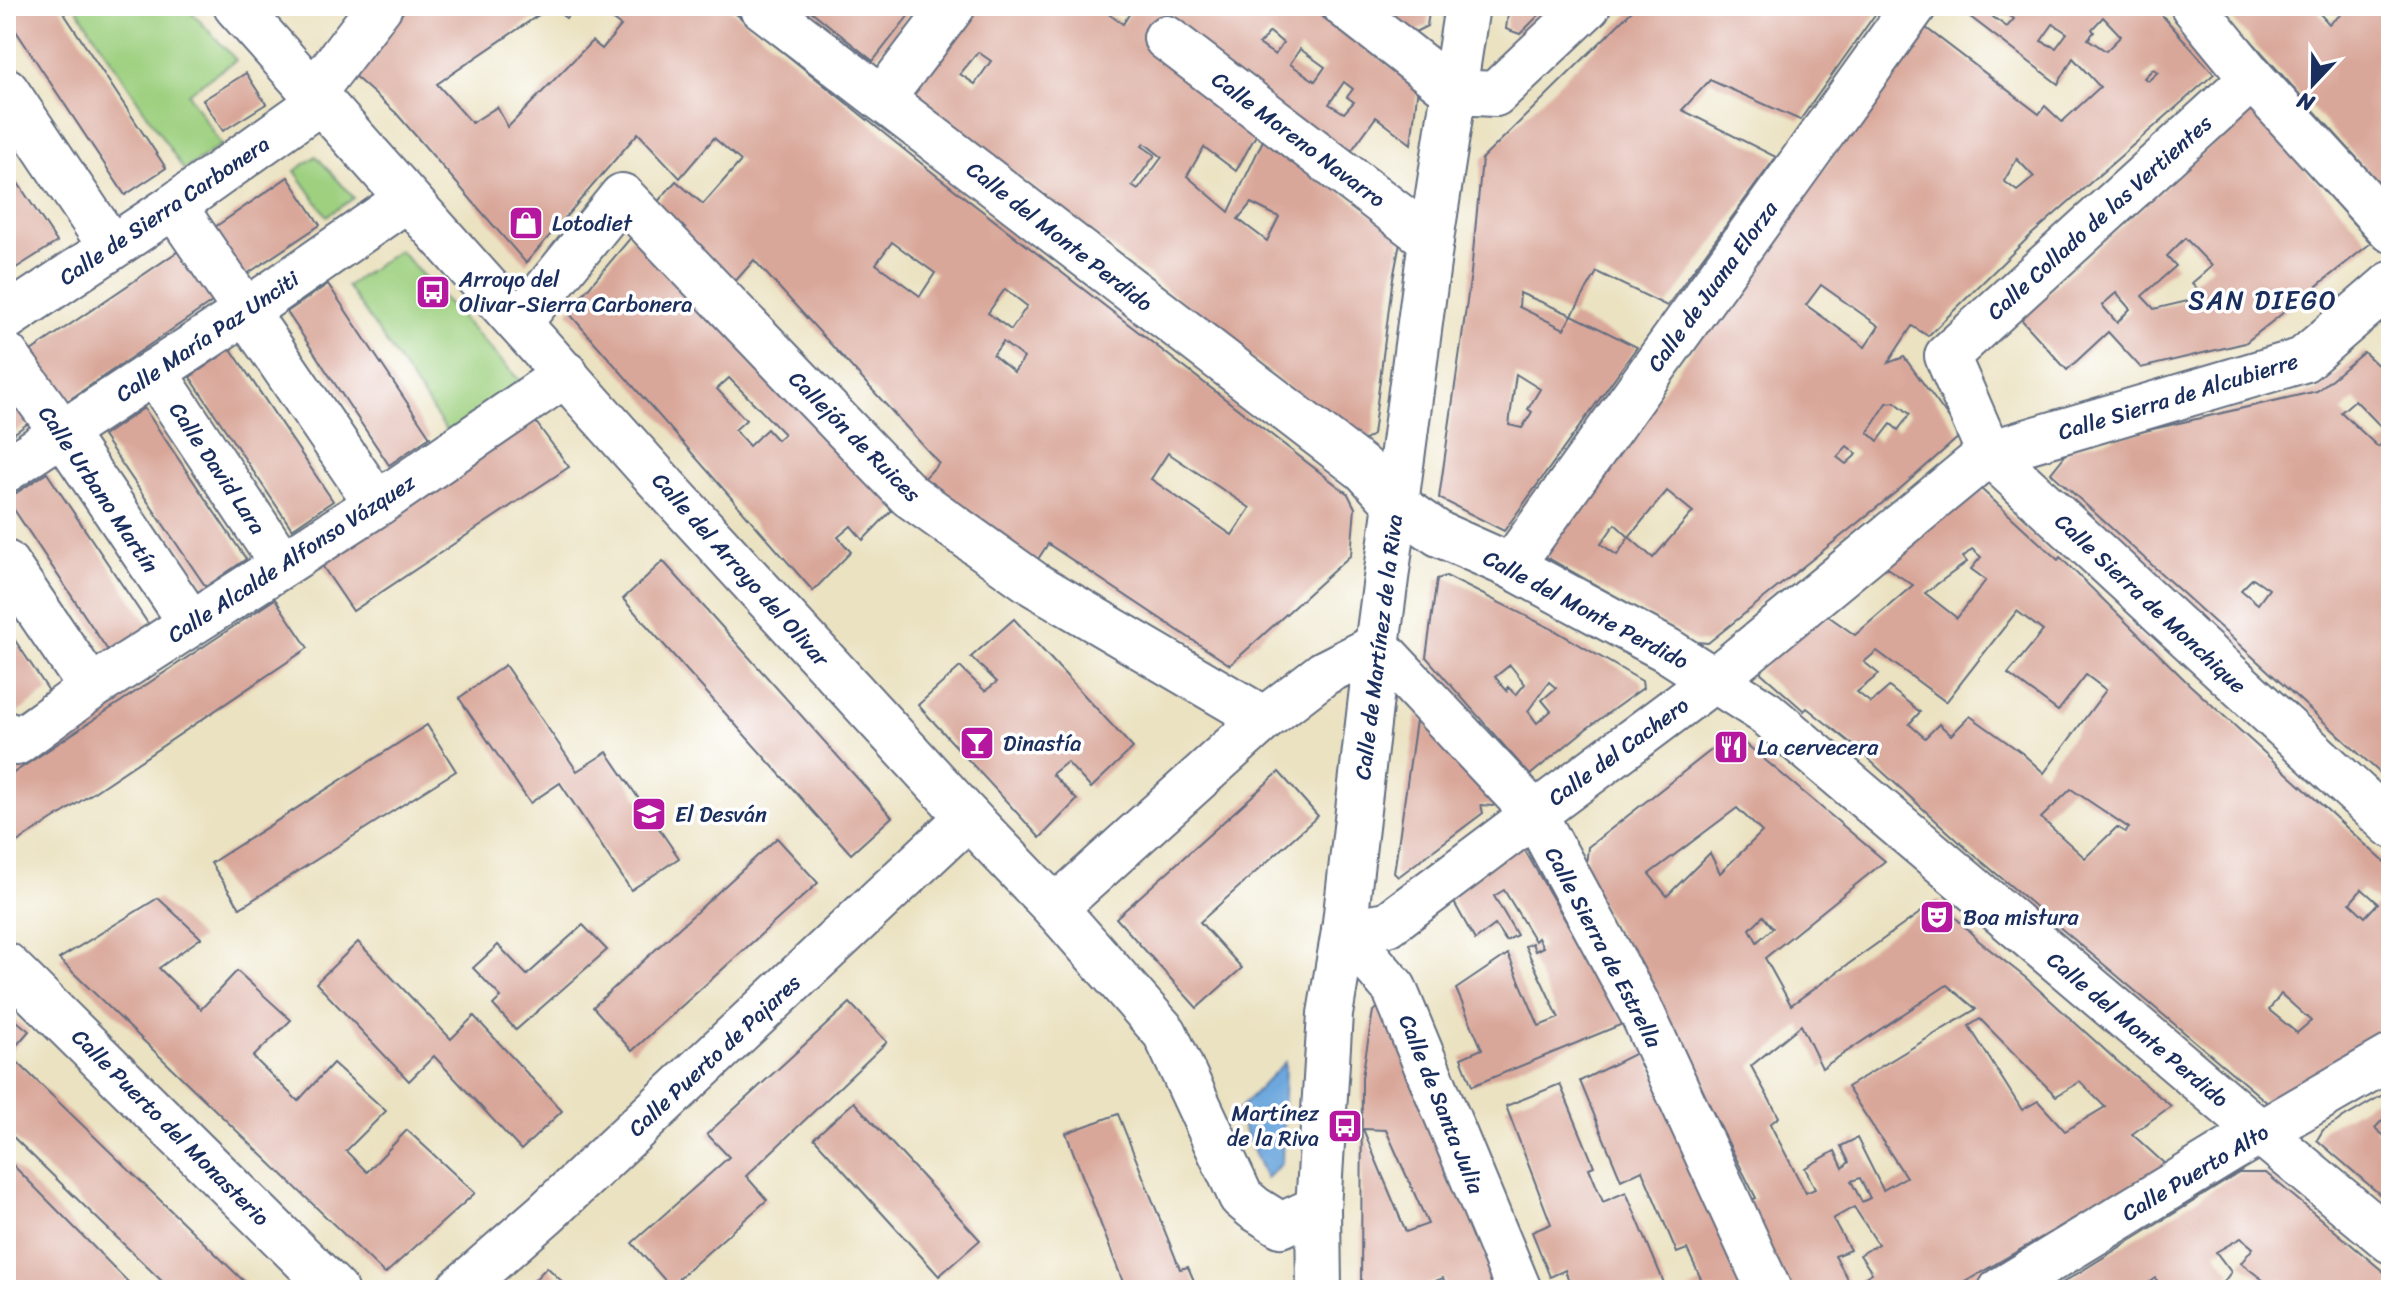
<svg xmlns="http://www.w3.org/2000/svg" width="2397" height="1296" font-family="Sriracha,sans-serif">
	<rect width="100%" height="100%" fill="#fff"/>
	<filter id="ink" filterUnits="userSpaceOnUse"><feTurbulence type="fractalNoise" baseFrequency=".0125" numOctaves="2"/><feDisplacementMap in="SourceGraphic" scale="16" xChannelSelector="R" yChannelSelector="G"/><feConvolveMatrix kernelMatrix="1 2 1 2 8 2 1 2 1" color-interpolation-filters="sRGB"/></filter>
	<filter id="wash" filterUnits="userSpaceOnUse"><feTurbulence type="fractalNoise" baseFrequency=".006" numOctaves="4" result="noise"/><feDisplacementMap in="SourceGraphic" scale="32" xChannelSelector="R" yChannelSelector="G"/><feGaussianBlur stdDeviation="1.8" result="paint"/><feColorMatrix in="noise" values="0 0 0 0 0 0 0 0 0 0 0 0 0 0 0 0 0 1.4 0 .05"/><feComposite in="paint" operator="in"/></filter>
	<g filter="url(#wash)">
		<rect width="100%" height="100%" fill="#ebe2c1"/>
		<!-- green -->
		<g fill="#9ed080" stroke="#5c806f" stroke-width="2">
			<path d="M75,6H186L236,60L188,93L221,145L184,170Z"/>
			<path d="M316,156L354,198L327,216L295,171Z"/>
			<path d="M399,250L522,383L449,434L347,286Z"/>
		</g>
		<!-- water -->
		<path fill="#6da7dd" stroke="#446b9e" stroke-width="2" d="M1285,1062L1282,1163L1266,1178L1236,1112Z"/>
		<g id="blocks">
			<!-- building -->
			<g fill="#d9a79a" fill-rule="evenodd">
				<path d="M6,6H59L166,168L125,195L6,16Z"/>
				<path d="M408,6H537L543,12L437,84L472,123L497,107L508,127L592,41L602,49L621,26L593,6H726L937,176L1348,494L1355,508L1351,555L1230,665L1048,544L1032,568L918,485L939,463L754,260L733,284L653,207L676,181L703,204L741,161L714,138L680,178L638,133L526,263L396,113L352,74ZM892,242L935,273L920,296L876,264ZM1005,289L1027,306L1011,330L988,313ZM1003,342L1024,358L1014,372L993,355ZM1168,453L1250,508L1232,535L1151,479Z"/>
				<path d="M550,6H575L566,18Z"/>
				<path d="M805,6H916L873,61Z"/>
				<path d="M976,6H1097L1123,24L1133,8L1131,6H1307L1418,86L1411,144L1376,117L1349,154L1260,128L1236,171L1204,147L1187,176L1229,212L1266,134L1401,238L1392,284L1373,435L1358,444L1219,330L912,94ZM1270,32L1283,43L1275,55L1259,44ZM1300,49L1325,67L1315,81L1290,64ZM978,52L991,61L975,84L960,74ZM1344,82L1353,89L1347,97L1354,102L1344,113L1329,104ZM1144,143L1162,157L1138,190L1132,186L1155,155L1142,146ZM1251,203L1279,217L1267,241L1238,219Z"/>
				<path d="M1380,6H1430L1427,26L1415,32Z"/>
				<path d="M1509,6H1548L1520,34L1506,29Z"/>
				<path d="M1637,6H1881L1800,120L1710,80L1682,110L1776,157L1667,306L1597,272L1572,315L1637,347L1504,531L1439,498L1471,273L1482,159ZM1520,293L1572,315L1564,329L1519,307ZM1516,374L1540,389L1528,409L1532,412L1522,428L1509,425Z"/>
				<path d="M1956,6H2154L2214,74L2031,235L1928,336L1912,326L1888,363L1904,357L1961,435L1901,488L1708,643L1696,642L1543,555L1926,28L2039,114L2045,106L2062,122L2100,87L2073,58L2058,84ZM2000,8L2014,19L2007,27L1993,17ZM2103,17L2121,36L2106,51L2088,39L2094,32L2092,29ZM2053,24L2067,33L2056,48L2041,41ZM2153,69L2158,72L2148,81L2144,78ZM2017,159L2034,177L2017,191L2004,181ZM1821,285L1879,326L1865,347L1806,305ZM1895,402L1910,414L1898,430L1891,424L1878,441L1868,432L1887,403ZM1847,446L1857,454L1846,464L1837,457ZM1667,491L1693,512L1653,558L1629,537ZM1615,524L1629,537L1617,555L1601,544Z"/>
				<path d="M2220,6H2313L2329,24L2344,12L2339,6H2391V196Z"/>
				<path d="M246,73L266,104L223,131L203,100Z"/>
				<path d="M2251,109L2371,243L2245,343L2141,368L2108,332L2067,370L2020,318ZM2185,238L2212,266L2192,283L2205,297L2154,309L2142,296L2176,266L2167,256ZM2116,293L2130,309L2117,323L2102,305Z"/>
				<path d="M6,165L57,242L16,268L6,253Z"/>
				<path d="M288,177L320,225L244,276L212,229Z"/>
				<path d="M638,229L899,503L863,540L851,526L838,537L851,552L813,591L568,312ZM729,378L784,434L777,440L767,429L749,446L735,430L746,420L717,389Z"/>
				<path d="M180,250L215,300L66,402L31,351Z"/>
				<path d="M328,284L430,437L389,465L287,312Z"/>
				<path d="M231,349L333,501L292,529L190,377Z"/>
				<path d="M2364,352L2391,378V714L2387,718L2391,721V783L2051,473L2071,448L2317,391ZM2355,400L2391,437L2378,447L2341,412ZM2253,578L2269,589L2258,604L2241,590Z"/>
				<path d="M6,383L30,422L6,439Z"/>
				<path d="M144,408L246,559L206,587L103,436Z"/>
				<path d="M535,421L569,467L353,611L321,564Z"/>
				<path d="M47,473L149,625L109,652L7,499Z"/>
				<path d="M1979,487L2058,560L2060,557L2190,685L2391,868V1033L2269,1104L1967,849L1852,744L1807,708L1804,711L1759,671L1821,611L1855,635L1913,585L1879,563ZM1972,549L1981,557L1971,569L1986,580L1957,618L1925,593L1967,562L1963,557ZM2017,611L2043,631L2008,674L2058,711L2086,675L2106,690L2044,773L2022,753L1970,716L1951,735L1939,724L1925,738L1909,724L1920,712L1889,687L1871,703L1857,692L1879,674L1864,662L1877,651L1946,702ZM2071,789L2129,828L2125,832L2117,827L2085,858L2041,818ZM2362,889L2378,903L2365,917L2350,903ZM2281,994L2311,1021L2297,1033L2269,1010Z"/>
				<path d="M663,561L892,817L851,854L623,599Z"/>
				<path d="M1446,576L1554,630L1642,681L1643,688L1586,729L1530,775L1426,657L1437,579ZM1510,665L1525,684L1516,695L1508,687L1507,691L1495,677ZM1549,682L1556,688L1542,700L1551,711L1537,723L1528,711Z"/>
				<path d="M275,599L308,648L66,811L6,849V778Z"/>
				<path d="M1014,619L1133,748L1091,788L1067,762L1052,774L1077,800L1040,838L918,705L960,667L985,691L997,682L971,657Z"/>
				<path d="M6,627L49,691L10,718L6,711Z"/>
				<path d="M505,665L577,771L607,752L679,858L631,890L560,783L530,803L459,698Z"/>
				<path d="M1417,714L1498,800L1493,806L1481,805L1483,813L1398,877L1394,873Z"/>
				<path d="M427,725L456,771L240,908L211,863Z"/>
				<path d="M1733,733L1885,861L1765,958L1791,1005L1938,900L1979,941L2026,978L2117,1061L2171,1106L2132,1134L2166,1165L1951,1290H1788L1746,1203L1756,1198L1661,1008L1585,875L1588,847ZM1737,808L1762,832L1720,873L1710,853L1667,896L1649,874ZM1763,916L1773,928L1757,942L1750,929ZM1947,985L1976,1009L1847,1087L1906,1177L1883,1190L1857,1138L1841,1146L1849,1162L1843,1168L1835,1151L1805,1168L1815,1189L1806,1193L1770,1124L1779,1117L1751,1066L1801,1025L1822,1068ZM1980,1019L2056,1096L2080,1082L2105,1107L2065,1131L2038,1101L2022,1110L1969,1026ZM1860,1178L1870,1198L1862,1202L1851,1181ZM1854,1207L1878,1244L1860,1255L1872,1273L1851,1285L1835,1256L1850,1250L1833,1219Z"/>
				<path d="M1279,772L1318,816L1200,922L1242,968L1197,1008L1116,918Z"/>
				<path d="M777,838L818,883L632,1051L593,1007Z"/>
				<path d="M1520,842L1625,1023L1472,1086L1461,1058L1482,1049L1456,989L1508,954L1539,1026L1559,1018L1525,946L1532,943L1535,951L1543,947L1538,938L1535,941L1504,890L1494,896L1517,935L1506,941L1495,925L1475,940L1451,897Z"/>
				<path d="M158,898L201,938L159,968L201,1009L237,971L291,1020L253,1057L298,1101L333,1063L386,1111L346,1151L367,1172L407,1130L475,1193L385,1274L59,959Z"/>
				<path d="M583,925L607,950L516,1030L493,1005L501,997L473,968L498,945L527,975Z"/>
				<path d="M358,942L451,1039L474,1016L562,1111L521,1150L434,1056L409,1081L316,983Z"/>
				<path d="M850,1003L887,1042L746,1176L767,1200L670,1286L632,1243L729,1157L707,1134Z"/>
				<path d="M1384,1004L1500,1290H1448L1443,1278L1421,1287V1290H1361L1362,1077L1373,1011ZM1363,1129L1386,1130L1428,1224L1406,1232Z"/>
				<path d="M6,1012L29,1031L9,1054L253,1290H171L6,1130Z"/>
				<path d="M1644,1049L1750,1290H1688L1703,1283L1687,1249L1677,1253L1642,1170L1621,1180L1580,1081Z"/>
				<path d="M1560,1084L1594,1166L1589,1168L1603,1202L1626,1192L1667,1290H1572L1565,1270L1550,1277L1532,1232L1551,1224L1506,1106Z"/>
				<path d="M2391,1090V1118L2387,1115L2375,1128L2391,1142V1204L2317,1140L2323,1130Z"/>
				<path d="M854,1102L980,1240L939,1276L814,1138Z"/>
				<path d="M1118,1114L1180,1269L1188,1267L1198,1290L1134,1288L1126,1290L1066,1133Z"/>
				<path d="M6,1158L136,1290H6Z"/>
				<path d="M2239,1173H2266L2391,1278V1290H2264L2258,1285L2263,1280L2241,1263L2253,1248L2241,1238L2216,1252L2231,1272L2218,1290H2165L2155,1278L2143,1287L2146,1290H2051Z"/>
				<path d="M547,1267L571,1290H525Z"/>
			</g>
		</g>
	</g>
	<g filter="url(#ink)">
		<use href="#blocks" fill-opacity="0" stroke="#646e81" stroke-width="2"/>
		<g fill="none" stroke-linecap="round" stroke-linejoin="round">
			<!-- minor casing -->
			<g stroke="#646e81" stroke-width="48">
				<g id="minor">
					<path d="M236,6L664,486L968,817L1055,908L1165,1033L1241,1197L1254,1208L1281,1225L1318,1208"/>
					<path d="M761,6L1365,470L1396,504L1439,534L1511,566L1667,650L1766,713L2260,1132L2391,1241"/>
					<path d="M1345,6L1455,92"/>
					<path d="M2193,6L2252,78L2391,230"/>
					<path d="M1166,38L1431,240"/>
					<path d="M2252,78L1947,356L1989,453L2391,825"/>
					<path d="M6,90L111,247"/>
					<path d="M314,92L380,6"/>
					<path d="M1455,92L1495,94L1588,6"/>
					<path d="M882,99L953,6"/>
					<path d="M174,206L377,504"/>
					<path d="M6,318L174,206L321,101"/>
					<path d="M519,323L622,196L909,495L1034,584L1264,719"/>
					<path d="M6,355L62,432L191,623"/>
					<path d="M154,372L282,564"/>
					<path d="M6,470L245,312L407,199"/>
					<path d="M6,563L91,688"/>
					<path d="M1511,566L1914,6"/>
					<path d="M1377,646L1534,813L1643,1015L1769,1290"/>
					<path d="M6,734L16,743L91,688L377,504L566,374"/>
					<path d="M1055,908L1264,719L1324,673L1377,646"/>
					<path d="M1344,931L1388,924L1715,679L1989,453L2303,360L2391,284"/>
					<path d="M1344,931L1394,988L1519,1290"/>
					<path d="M6,965L335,1290"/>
					<path d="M458,1290L545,1214L968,817"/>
					<path d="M1319,1290L1318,1208L1330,1014L1344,931L1377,646L1431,240L1467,6"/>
					<path d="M2001,1290L2232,1149L2391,1057"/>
				</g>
			</g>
			<!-- minor -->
			<use href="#minor" stroke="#fff" stroke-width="44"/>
		</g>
	</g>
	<!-- icons -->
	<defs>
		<g id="shop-square" transform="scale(1.8)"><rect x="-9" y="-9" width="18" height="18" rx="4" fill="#b5179e" stroke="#fff"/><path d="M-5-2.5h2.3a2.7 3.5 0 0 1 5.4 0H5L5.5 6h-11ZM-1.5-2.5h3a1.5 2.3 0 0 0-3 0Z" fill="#fff"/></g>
		<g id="bus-square" transform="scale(1.8)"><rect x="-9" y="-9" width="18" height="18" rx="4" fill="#b5179e" stroke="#fff"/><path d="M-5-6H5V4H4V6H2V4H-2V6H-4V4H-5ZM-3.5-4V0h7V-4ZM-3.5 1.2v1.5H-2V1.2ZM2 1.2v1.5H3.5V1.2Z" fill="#fff"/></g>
		<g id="bar-square" transform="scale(1.8)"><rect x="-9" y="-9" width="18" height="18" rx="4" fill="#b5179e" stroke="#fff"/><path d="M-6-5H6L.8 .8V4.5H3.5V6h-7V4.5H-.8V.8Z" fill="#fff"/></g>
		<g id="restaurant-square" transform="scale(1.8)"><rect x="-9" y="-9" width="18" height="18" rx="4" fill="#b5179e" stroke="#fff"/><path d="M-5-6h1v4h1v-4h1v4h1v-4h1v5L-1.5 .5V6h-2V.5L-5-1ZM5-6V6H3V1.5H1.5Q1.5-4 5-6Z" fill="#fff"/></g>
		<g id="school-square" transform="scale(1.8)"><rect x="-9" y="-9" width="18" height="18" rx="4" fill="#b5179e" stroke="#fff"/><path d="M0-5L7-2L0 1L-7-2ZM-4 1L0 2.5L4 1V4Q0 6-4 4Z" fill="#fff"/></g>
		<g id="theatre-square" transform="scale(1.8)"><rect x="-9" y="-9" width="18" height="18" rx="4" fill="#b5179e" stroke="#fff"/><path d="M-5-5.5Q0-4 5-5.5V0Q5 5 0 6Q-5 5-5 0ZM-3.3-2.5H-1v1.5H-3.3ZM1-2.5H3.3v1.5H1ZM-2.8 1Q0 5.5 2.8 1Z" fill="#fff"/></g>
	</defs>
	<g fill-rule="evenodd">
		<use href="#shop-square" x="526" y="223"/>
		<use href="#bus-square" x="433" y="292"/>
		<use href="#bar-square" x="977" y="743"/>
		<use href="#restaurant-square" x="1731" y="747"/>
		<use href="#school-square" x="649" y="814"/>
		<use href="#theatre-square" x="1937" y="917"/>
		<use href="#bus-square" x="1345" y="1126"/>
	</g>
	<g text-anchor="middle" stroke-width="7" stroke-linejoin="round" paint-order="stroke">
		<!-- street labels -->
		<g font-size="22" fill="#1b2f5e" stroke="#fff">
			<text transform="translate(1299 139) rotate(37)" y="8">Calle Moreno Navarro</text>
			<text transform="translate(164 210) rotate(-34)" y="8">Calle de Sierra Carbonera</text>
			<text transform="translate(2099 217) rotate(-42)" y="8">Calle Collado de las Vertientes</text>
			<text transform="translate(1060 236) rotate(38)" y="8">Calle del Monte Perdido</text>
			<text transform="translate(1712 286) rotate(-54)" y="8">Calle de Juana Elorza</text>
			<text transform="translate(207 336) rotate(-34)" y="8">Calle María Paz Unciti</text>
			<text transform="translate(2178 396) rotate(-17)" y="8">Calle Sierra de Alcubierre</text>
			<text transform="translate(855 436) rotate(45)" y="8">Callejón de Ruices</text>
			<text transform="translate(218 468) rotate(56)" y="8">Calle David Lara</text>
			<text transform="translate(99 489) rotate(56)" y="8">Calle Urbano Martín</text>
			<text transform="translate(291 558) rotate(-33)" y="8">Calle Alcalde Alfonso Vázquez</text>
			<text transform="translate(741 569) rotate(48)" y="8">Calle del Arroyo del Olivar</text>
			<text transform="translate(2151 603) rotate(43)" y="8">Calle Sierra de Monchique</text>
			<text transform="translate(1586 609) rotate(28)" y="8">Calle del Monte Perdido</text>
			<text transform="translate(1378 647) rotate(-83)" y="8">Calle de Martínez de la Riva</text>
			<text transform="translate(1618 751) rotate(-36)" y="8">Calle del Cachero</text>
			<text transform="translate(1604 947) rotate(62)" y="8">Calle Sierra de Estrella</text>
			<text transform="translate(2138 1029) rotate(40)" y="8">Calle del Monte Perdido</text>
			<text transform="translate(714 1055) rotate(-43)" y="8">Calle Puerto de Pajares</text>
			<text transform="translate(1442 1104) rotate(68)" y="8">Calle de Santa Julia</text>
			<text transform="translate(171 1127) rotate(45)" y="8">Calle Puerto del Monasterio</text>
			<text transform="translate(2195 1172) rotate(-31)" y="8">Calle Puerto Alto</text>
		</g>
		<!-- poi labels -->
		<g font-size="22" fill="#1b2f5e" stroke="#fff" text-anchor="start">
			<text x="552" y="231">Lotodiet</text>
			<text x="459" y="287">Arroyo del<tspan x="459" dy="25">Olivar-Sierra Carbonera</tspan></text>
			<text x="1003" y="751">Dinastía</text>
			<text x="1757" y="755">La cervecera</text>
			<text x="675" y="822">El Desván</text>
			<text x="1963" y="925">Boa mistura</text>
			<text x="1319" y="1121" text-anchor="end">Martínez<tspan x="1319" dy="25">de la Riva</tspan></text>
		</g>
		<!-- quarter labels -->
		<g font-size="26" letter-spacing="2" fill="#1b2f5e" stroke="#fff">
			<text x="2263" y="309">SAN DIEGO</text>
		</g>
	</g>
	<!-- margin -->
	<rect width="2397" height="1296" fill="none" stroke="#fff" stroke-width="32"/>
	<!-- north arrow -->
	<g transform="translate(2313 84) rotate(202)" stroke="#ffffff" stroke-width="6" paint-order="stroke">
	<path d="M0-6L14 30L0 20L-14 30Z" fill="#1b2f5e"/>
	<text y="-12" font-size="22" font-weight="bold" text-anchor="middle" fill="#1b2f5e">N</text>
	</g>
</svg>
